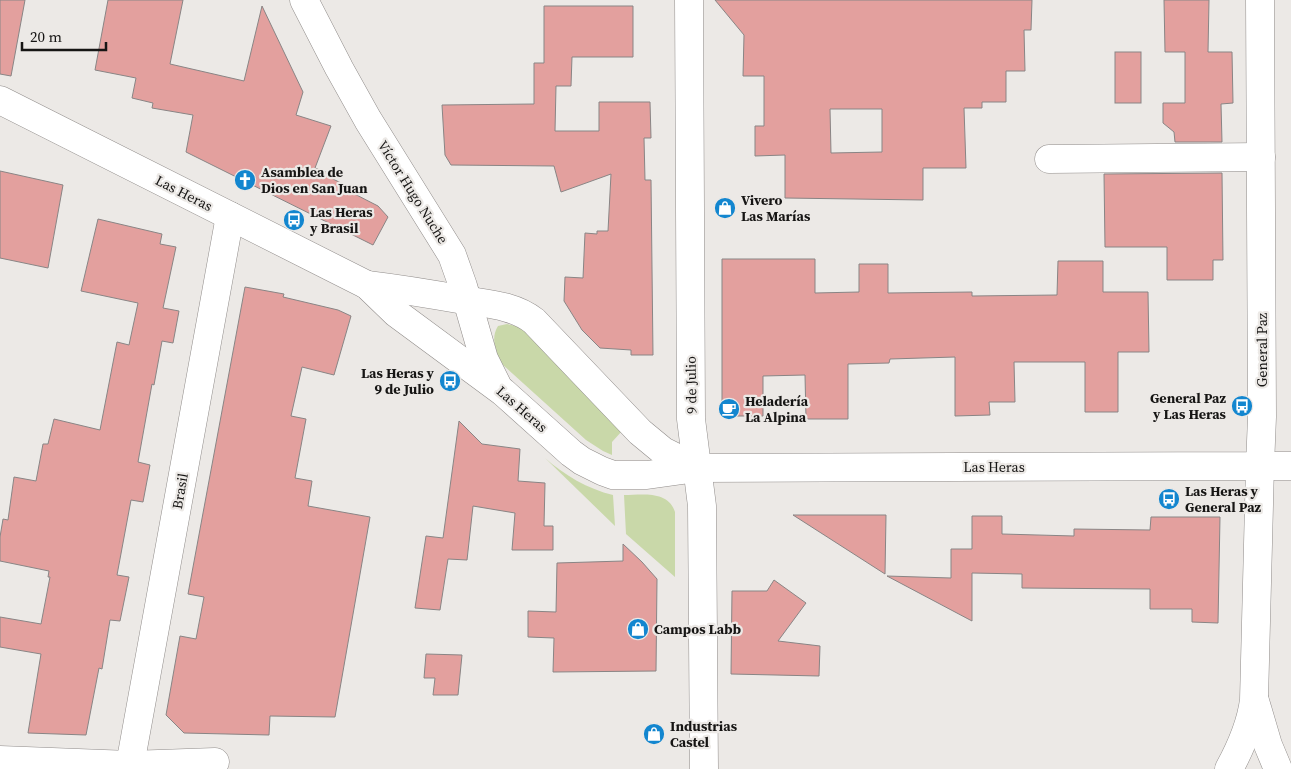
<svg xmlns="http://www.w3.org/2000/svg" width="1291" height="769" font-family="'Source Serif 4',serif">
	<rect width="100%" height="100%" fill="#ece9e6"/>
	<!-- green -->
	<g fill="#c9d8a9">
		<path d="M507,324L516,326L525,331L622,431L612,442V455L603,451L586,440L503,365C496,354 490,338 498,326Z"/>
		<path d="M545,458C564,475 588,489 613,495L615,526Z"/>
		<path d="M624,495C642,495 668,490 675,512V577L626,534Z"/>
	</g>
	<!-- building -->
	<g fill="#e3a09e" stroke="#898585" fill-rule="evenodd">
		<path d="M0,0H25L11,76L0,74Z"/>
		<path d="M108,0H183L170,64L244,81L262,6L303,92L296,115L331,126L315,168L332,174L331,178L341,183L339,186L378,206L388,217L373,245L186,152L193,115L152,108L153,103L132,98L136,78L95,70Z"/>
		<path d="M715,0H1032L1031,30H1024L1025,71H1006V102H982V108H964L966,168H923V200L785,198V155L755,156V126H764V76H743L744,35ZM830,109H882V152L831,153Z"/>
		<path d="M1164,0H1209L1208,52H1232L1233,103L1221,104L1222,142H1175L1174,132L1163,123V103H1185V52H1165Z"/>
		<path d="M544,6H633V57H572L571,86H556L555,131H599V102H650L651,138H644L645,180H651L653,355H631V350L600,348L582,330L564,301L565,277L583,278L585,233L597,234V231H608L611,174L561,192L554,166L451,165L445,155L442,105L534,104V63H544Z"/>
		<rect x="1115" y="52" width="26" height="51"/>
		<path d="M0,171L63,185L48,268L0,258Z"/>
		<path d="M1222,173L1223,260H1213V280H1167V247H1105L1104,174Z"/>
		<path d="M98,219L162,234L160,244L176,247L163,308L179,311L173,343L162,341L154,385L152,384L138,462L150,465L143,502L131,500L117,575L129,577L120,621L110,620L102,669L99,668L86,735L28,733L41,654L0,647V617L41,624L50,577H48L49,571L0,561V537L3,519L8,520L14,477L36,481L43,444H48L54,419L100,430L117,342L129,345L138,303L81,291Z"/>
		<path d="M722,259H815V293L859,292V264H888V293L972,292V296L1057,295L1058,261H1103V292H1148L1149,352H1118V412H1085V362H1014L1015,402H989L990,415L955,416V357L890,359L889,363L848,364V419H806L805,375L763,376V416H732L722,404Z"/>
		<path d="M245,287L284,294L283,297L338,310L351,316L334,375L302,367L291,416L306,419L295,478L312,481L308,506L370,517L335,717L270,716L269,735L184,733L166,715L180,636L196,639L204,597L188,594Z"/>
		<path d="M459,421L482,444L520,449L518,481L545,483L544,526H553V550H512L515,513L473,506L467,560L448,559L440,610L415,608L426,536L443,538Z"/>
		<path d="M793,515H886L885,574Z"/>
		<path d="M972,516H1002V534L1074,536V529L1150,530L1151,517H1220L1218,623L1192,622V609H1150V589L1022,588V574L972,573V621L887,576L951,578V549H972Z"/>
		<path d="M623,544L642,562L657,579L656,671L553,672L554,638L528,637V611L556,612L557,563L623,561Z"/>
		<path d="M774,580L806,603L778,641L820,646L819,676L731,674L732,591H767Z"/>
		<path d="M426,654L462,655L458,695H433L435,678H424Z"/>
	</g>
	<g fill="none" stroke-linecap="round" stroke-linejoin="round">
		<!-- minor casing -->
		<g stroke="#908c8a" stroke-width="29">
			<g id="minor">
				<path d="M304,0L339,68L368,120L452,255L463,286L484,359L497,385"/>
				<path d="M689,0L691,419L702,506L704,769"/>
				<path d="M0,100L367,285L396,313L503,392L571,453L582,461L602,471L613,475H647L697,468L1260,466L1262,417L1260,0"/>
				<path d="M1049,159L1261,157"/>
				<path d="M367,285C400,289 431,294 464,300C487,304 514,305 534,321L640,432L663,451L697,468"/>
				<path d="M0,760L130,765L215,762"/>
				<path d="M130,765L230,216"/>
			</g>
		</g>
		<!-- primary casing -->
		<g stroke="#908c8a" stroke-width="29">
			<g id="primary">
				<path d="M1255,701L1268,745L1278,769"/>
				<path d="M1229,769C1241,747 1251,724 1254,700L1260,466H1291"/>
			</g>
		</g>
		<!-- minor -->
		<use href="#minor" stroke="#fff" stroke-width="28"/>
		<!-- primary -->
		<use href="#primary" stroke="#fff" stroke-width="28"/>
	</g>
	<!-- icons -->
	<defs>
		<g id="church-disc" transform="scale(1.125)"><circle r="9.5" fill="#1386cf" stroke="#ece9e6"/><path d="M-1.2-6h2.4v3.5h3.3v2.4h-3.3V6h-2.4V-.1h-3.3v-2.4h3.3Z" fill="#fff"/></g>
		<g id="shop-disc" transform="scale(1.125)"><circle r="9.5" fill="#1386cf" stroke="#ece9e6"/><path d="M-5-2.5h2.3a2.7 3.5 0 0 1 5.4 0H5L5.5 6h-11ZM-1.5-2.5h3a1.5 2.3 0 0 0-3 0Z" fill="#fff"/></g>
		<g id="bus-disc" transform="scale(1.125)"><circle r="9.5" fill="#1386cf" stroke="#ece9e6"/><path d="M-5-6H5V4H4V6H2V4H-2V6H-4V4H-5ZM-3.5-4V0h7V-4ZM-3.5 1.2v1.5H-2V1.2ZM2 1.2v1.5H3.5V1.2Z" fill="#fff"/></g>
		<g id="cafe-disc" transform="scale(1.125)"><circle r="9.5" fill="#1386cf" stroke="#ece9e6"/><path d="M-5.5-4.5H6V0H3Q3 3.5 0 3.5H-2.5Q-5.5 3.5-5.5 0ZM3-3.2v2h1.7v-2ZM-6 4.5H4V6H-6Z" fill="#fff"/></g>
	</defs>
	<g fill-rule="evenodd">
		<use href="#church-disc" x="245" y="180"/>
		<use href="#shop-disc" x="725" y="208"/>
		<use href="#bus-disc" x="294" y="220"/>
		<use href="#bus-disc" x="450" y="381"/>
		<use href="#bus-disc" x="1242" y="406"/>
		<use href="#cafe-disc" x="729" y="409"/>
		<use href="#bus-disc" x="1169" y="499"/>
		<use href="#shop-disc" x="638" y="629"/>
		<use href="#shop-disc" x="654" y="734"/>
	</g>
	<g text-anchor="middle" stroke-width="4.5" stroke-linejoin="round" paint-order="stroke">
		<!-- poi labels -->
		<g font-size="14" font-weight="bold" fill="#161514" stroke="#ece9e6" text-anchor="start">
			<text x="261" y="177">Asamblea de<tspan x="261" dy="16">Dios en San Juan</tspan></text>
			<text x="741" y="205">Vivero<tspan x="741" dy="16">Las Marías</tspan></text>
			<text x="310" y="217">Las Heras<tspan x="310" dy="16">y Brasil</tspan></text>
			<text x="434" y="378" text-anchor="end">Las Heras y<tspan x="434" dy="16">9 de Julio</tspan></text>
			<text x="1226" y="403" text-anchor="end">General Paz<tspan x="1226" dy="16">y Las Heras</tspan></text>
			<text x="745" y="406">Heladería<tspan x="745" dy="16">La Alpina</tspan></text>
			<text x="1185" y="496">Las Heras y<tspan x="1185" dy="16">General Paz</tspan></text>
			<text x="654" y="634">Campos Labb</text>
			<text x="670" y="731">Industrias<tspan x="670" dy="16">Castel</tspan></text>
		</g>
		<!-- street labels -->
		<g font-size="14" fill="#161514" stroke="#ece9e6">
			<text transform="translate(413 192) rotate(58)" y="5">Víctor Hugo Nuche</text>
			<text transform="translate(184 193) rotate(27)" y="5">Las Heras</text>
			<text transform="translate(1262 350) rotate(-90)" y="5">General Paz</text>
			<text transform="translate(691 385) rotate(-91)" y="5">9 de Julio</text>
			<text transform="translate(522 409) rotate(41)" y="5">Las Heras</text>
			<text x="994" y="472">Las Heras</text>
			<text transform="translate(180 491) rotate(-80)" y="5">Brasil</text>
		</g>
	</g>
	<!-- scale -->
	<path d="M22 42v8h84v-8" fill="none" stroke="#161514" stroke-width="2.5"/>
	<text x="30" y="42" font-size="15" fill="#161514" stroke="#ece9e6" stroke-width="4" paint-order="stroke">20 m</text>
</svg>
